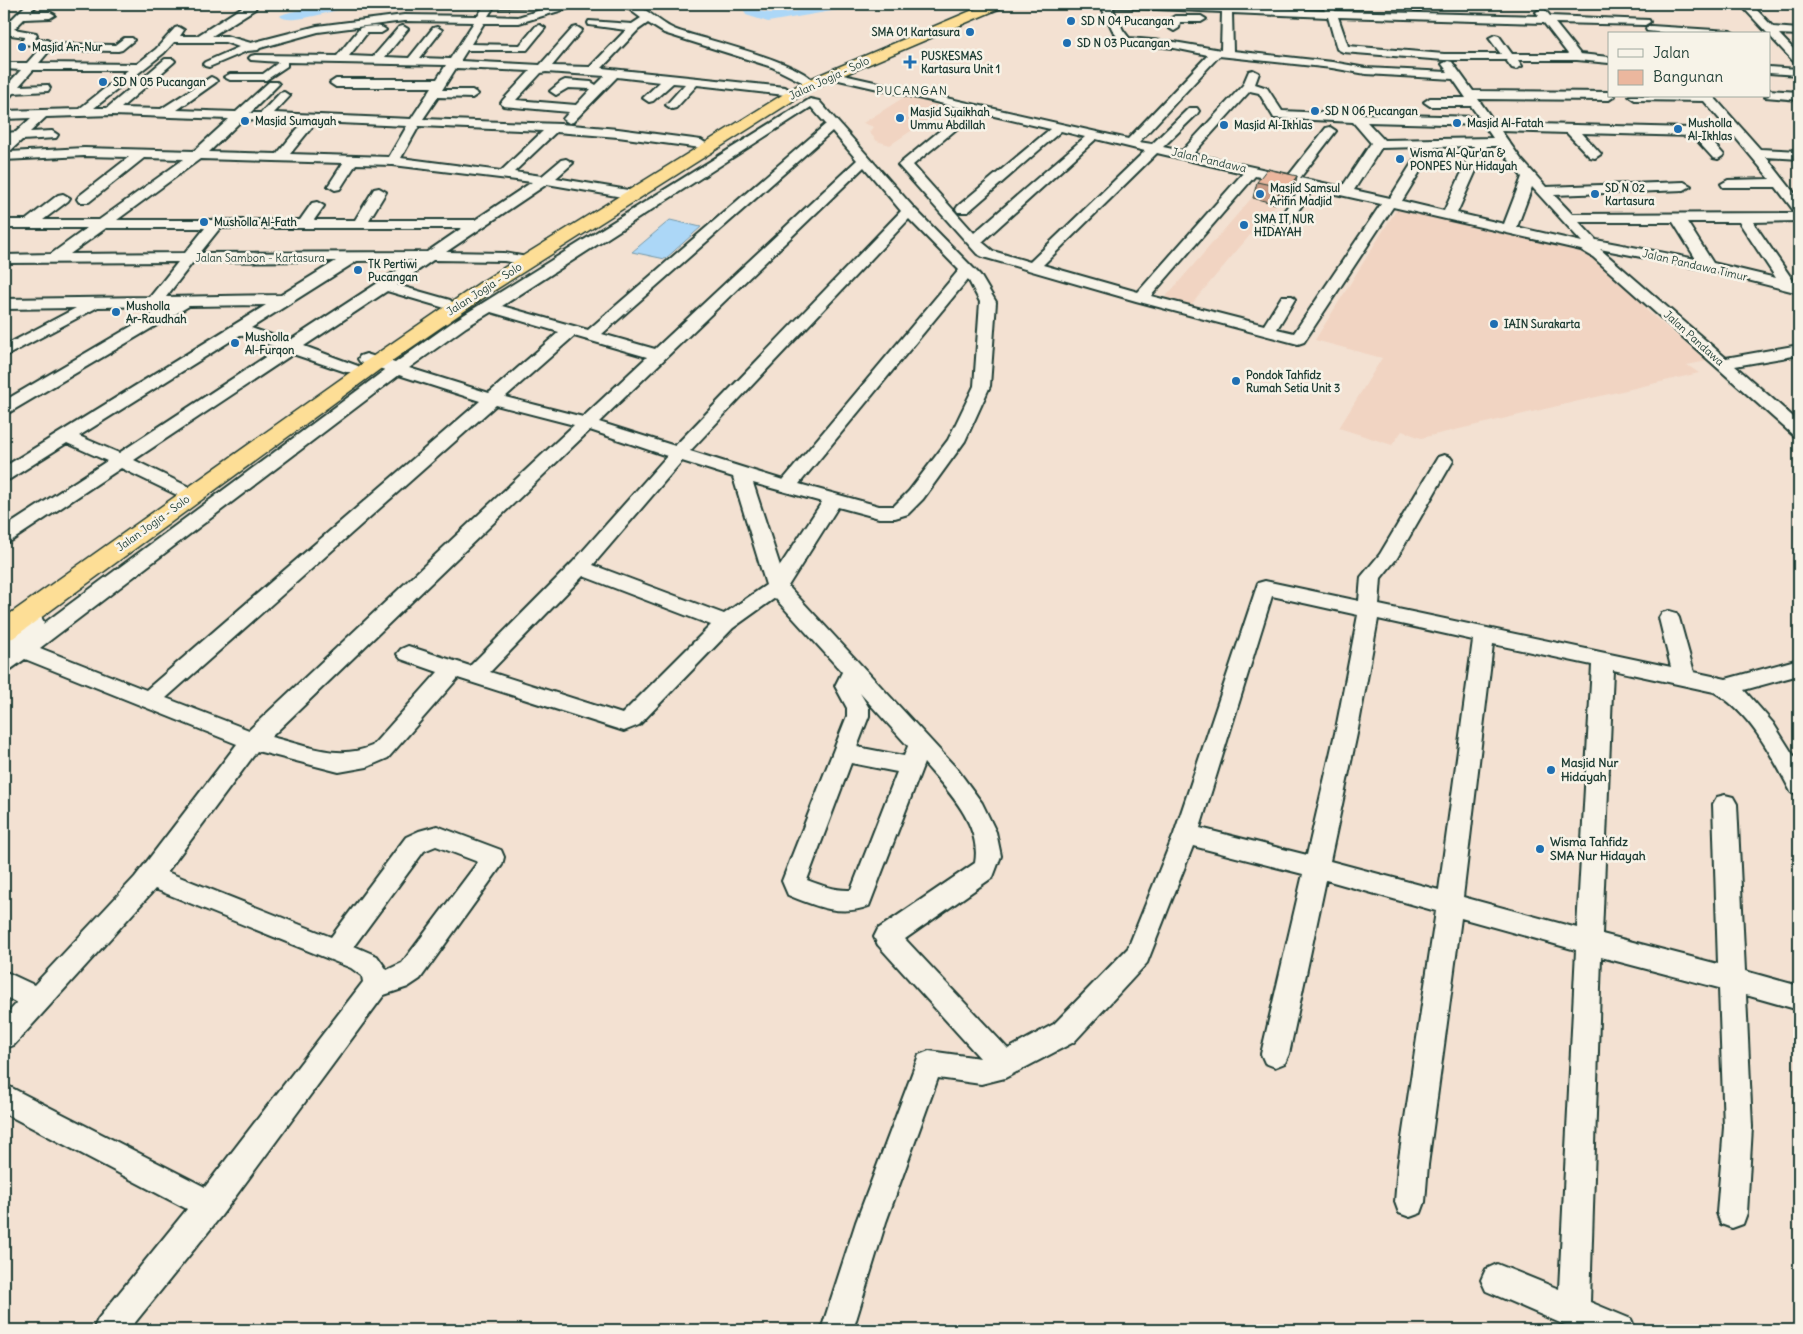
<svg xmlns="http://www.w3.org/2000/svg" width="1803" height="1334" font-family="Delius,sans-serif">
	<rect width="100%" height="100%" fill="#f3e1d2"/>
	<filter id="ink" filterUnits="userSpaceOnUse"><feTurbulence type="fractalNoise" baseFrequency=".02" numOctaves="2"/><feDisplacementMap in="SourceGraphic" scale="10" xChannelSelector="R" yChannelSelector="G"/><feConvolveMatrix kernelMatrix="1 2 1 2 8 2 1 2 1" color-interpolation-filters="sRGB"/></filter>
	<g filter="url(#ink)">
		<!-- built -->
		<g fill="#f1d4c2">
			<path d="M906,96L950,105L890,145L877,141L869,132L874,127L863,123Z"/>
			<path d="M1269,178L1294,183L1190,306L1163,300Z"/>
			<path d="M1398,207L1582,248L1640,291L1645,309L1707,361L1687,365L1699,373L1421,438L1402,431L1392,445L1339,428L1382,358L1315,340Z"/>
		</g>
		<!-- water -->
		<path fill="#acd7f7" stroke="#7499a9" d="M670,220L701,227L665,259L632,252Z"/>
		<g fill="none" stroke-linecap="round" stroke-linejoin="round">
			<!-- river -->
			<g fill="#acd7f7" fill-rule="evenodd">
				<path d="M331,4H350L348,7C335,10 289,26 280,16C283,12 322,6 331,4Z"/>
				<path d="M746,4H759L756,10C786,20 823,2 855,4L849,8L768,22L746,15L743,8Z"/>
			</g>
			<!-- minor casing -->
			<g stroke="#1f3d34" stroke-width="4">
				<g id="minor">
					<path d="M27,4H38L30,12H50L55,15L50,18L24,19L14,29L36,33L37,35L35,39L47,40L54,44L115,45L124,38H132L134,40L122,50L118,51L50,50L39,63L137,64L156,49L175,28L179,27L184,30L180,36H197L247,4H257L255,9L212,36H226L251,43L317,26L404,15L478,16L485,4H555L554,6L562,4H577L576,6L519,23H484L471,44L520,45L536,26L540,25L545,28L527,50H467L460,61L540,65L573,28L577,27L582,30L552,66L590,67L626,30L589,25L588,23L589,21L632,24L641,18L622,4C645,2 657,24 679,31C705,39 797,62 812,80L806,84L772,67L664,33L648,23L638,30L602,68L785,87L791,91L785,95L697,85L676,108L672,109L666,105L685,84L673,83L653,101L649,102L643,98L660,82L617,77L573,122L569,123L563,119L569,112L503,106L501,103L503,100L530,71L456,68L442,90H472L478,94L472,98L438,97L423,119L560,124L618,129L701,140L707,144L701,148L618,137L556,132L514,172L542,176L561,160L566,159L573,163L556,178L634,191L639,192L641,195L639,198L634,199L547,184L446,252L504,253L533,258L535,261L533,264L528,265L504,261L433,260L397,285L450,300L453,303L450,306L445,308L387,291L304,346L358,366L360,369L358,372H346L293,354L134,460L187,486L190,490L187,494L181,496L175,494L121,468L11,541L4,543V528L107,461L67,443L10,479L4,481V467L266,305L189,306L10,412L4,413V401L166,306L98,307L4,357V346L76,308L4,309V299L150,297L178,262L4,263V255L51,254L87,228H4V220H26L58,195L63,194L70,198L68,201L43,220H99L184,159L144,158L89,202H79L77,199L79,196L129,157L84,156L4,160V143L8,139L5,136L7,133L16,132L31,118L4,119V111L79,109L128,70H33L19,86L48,85L50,88L48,91L13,93L8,99L4,100V87L6,86L21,70L4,69V63H27L42,46L23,44L21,42L25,37L4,34V27ZM553,6L518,17L488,16L494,7ZM404,21L474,22L450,59L420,58L442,30L437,27L433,28L409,58L385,57L408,29L403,26L399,27L373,57L349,56L367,33H381L386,30C381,25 368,26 360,28L337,56L255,55L251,56L249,58L251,60L279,62L263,74H230L224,77L230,80H266L287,66V62L446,65L437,79H336L330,83L336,87H432L411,119L274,113L290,96L284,92L280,93L261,113H250L279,84L277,82H269L236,112L177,110L215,83L217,81L215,79L211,77L161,109L121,108L173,63L175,61L173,59H165L107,108H94L164,53L174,42H225L239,47L205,62L203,64L205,66L209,67L247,51L258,50L260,48L318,32ZM546,72L605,76L596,85L591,82L565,80L561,82L550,91L556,95L568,88L591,89L576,105L516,100L541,73ZM113,115L229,119L194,151L84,148L9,152L22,140L56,138L58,135L52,131L30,132L46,117ZM242,120L303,122L277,154L209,152ZM316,122L407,126L389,157L290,154ZM419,126L543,131L501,171L401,158ZM200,159L343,163L328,186L335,190L340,189L356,164L393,165L532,182L475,220H369L386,192L379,188L374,189L355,220H314L324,206L317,202L312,203L300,220H117ZM106,228H205L185,253L70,254ZM220,228H462L427,252L200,253ZM413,260L289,341L251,328L357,261ZM336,261L281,295L166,297L193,262ZM240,335L279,348L119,453L79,436Z"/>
					<path d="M1100,4L1222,6V4H1232V6L1325,11L1322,4H1332L1335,11L1539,16L1536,12L1541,9L1545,10L1550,16L1649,20L1650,22L1645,25L1555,23L1580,54L1609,57V63L1577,60H1518L1522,66L1516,69L1512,68L1506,60H1444L1343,52L1337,49L1328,17L1232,13L1233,51L1332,62L1366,68L1448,72L1442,64L1448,61L1452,62L1473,91L1609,92V96H1615L1609,100L1478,99L1495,123L1728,129L1704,101L1635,100L1629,96H1713L1760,149L1799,151V159L1766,157L1799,199V212L1794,211L1776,187H1723L1721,184L1728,180L1770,179L1735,137L1707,136L1724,155L1718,159L1713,158L1693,136L1582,133L1601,154L1595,158L1590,157L1567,133L1501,131L1521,159L1546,187L1684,182L1691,186L1684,190L1554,195L1572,214L1799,213V221L1753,222L1794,282L1799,284V293L1708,270L1600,249L1726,358L1799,345V355L1735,366L1799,422V436L1793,435L1593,257L1581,250L1393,207L1304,342L1298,344L1136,301L983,257L977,254L898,165L966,109L830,78L824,75L830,72L1128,139L1208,55L1174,48L1122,43L1113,31ZM1112,7L1222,12L1221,50L1174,42L1129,38L1123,30ZM1338,17L1544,23L1568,54H1512L1499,36L1495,35L1489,38L1501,54H1444L1348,46ZM1219,56L1332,68L1366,74L1453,79L1466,98H1430L1424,102L1430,106H1471L1479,117L1361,114C1356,109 1354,108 1348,109L1346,112L1347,114L1282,111L1267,88L1255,84L1259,73L1253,70L1249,71L1243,85L1182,151L1163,147L1197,114L1199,111L1197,108H1189L1152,144L1139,142ZM1250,91L1259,93L1274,118L1353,122L1371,143L1342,187L1300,178L1336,131L1330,127L1326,128L1289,175L1193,154ZM977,112L1050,129L958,206L956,209L958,212H968L1061,131L1085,137L974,233L913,165ZM1367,122L1484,125L1493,138L1384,140ZM1096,139L1145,151L1030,262L993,251L982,242ZM1474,146L1444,211L1402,201L1435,147ZM1487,146H1498L1522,177L1504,224L1457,213ZM1422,147L1390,198L1354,190L1381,148ZM1157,153L1243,173L1138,292L1043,265ZM1255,176L1302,186L1273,227L1275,230H1285L1313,189L1381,204L1294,333L1277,329L1295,299L1292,296H1282L1264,325L1151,296ZM1532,187L1582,242L1517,227ZM1579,222H1673L1696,259L1596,240ZM1687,222H1739L1776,278L1713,263Z"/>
					<path d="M1740,4H1751L1773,27L1799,29V35L1779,34L1799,55V64L1795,63Z"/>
					<path d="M1175,16H1201L1206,19L1201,22H1180L1179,28L1174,31L1169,28L1170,19Z"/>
					<path d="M1651,26L1730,31L1735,34H1674L1647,31L1646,29L1647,27Z"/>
					<path d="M1769,67L1799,69V75L1769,73Z"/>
					<path d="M1769,90L1799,92V100L1765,97L1769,96Z"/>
					<path d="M810,99L819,101L914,208L980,275L996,302L990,386L965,441L923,499L908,514L895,518H879L838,507L788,586L957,769L982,803L996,832L1001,856L993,877L905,939L1008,1049L1054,1024L1128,948L1174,834L1258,583L1265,581L1359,601L1361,577L1380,554L1438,457L1444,455L1450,457L1453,461L1397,558L1381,578L1379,605L1671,667L1659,618L1662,613L1669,611L1676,613L1679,618L1694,672L1726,679L1799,659V675L1744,690L1773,723L1799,764V794L1791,792C1772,756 1750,712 1714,692L1613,670L1602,934L1718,964L1713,804L1717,797L1725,795L1733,797L1737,804L1745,971L1799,986V1010L1746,995L1752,1127L1747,1213L1743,1224L1732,1228L1721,1224L1717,1213L1724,1127L1719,988L1601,957L1590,1302L1631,1319L1636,1330L1574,1329L1486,1291L1481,1280L1486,1269L1497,1264L1559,1289L1576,950L1461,918L1428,1165L1425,1202L1421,1213L1410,1217L1399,1213L1395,1202L1398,1165L1436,911L1326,880L1289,1054L1285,1063L1275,1067L1265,1063L1261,1054L1303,874L1193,846L1147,963L1074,1042L1005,1078L981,1084L938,1078L886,1222L853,1330H821L856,1222L919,1055L929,1051L980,1058L878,945L874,937L878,929L975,863C982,824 947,790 924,763L869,906C840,917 815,906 788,895L782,881L847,716V708L835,686L842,672L775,598L733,628L639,725L624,731L458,678L388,758L367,767L339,772L257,751L167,872L331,937L406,837L419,831L437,826L501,850L504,857L502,865L420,979L408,987L384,995L221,1216L129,1330H93L98,1319L187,1209L4,1113V1084L205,1187L363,982L362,976L351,968L155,889L14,1045L4,1049V1017L17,1003L4,996V971L34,985L135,877L237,744L25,659L11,669L4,672V653L8,650L4,651V634C15,625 26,613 41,617L44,622L43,624L385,370L360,362L358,359L360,356L366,354L395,363L454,321ZM811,107L826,124L588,330L502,306ZM832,131L857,160L655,349L602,334ZM864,167L901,211L675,446L599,422ZM909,219L959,270L783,480L690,451ZM968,279L980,302L974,386L948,440L909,491L894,506H879L799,484ZM491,312L559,332L489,393L409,368L466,327ZM574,336L647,357L583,417L505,397ZM399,375L480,401L146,690L40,648ZM496,405L574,425L249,730L166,698ZM590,430L667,456L573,562L470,666L408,646L401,649L397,654L401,659L438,672L372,746C338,761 305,745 271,737ZM682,461L733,477L766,585L724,614L593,565ZM753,483L822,502L780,566ZM583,576L711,625L622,714L490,672ZM1272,596L1358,615L1336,729L1307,855L1200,828ZM1378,619L1473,640L1439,890L1330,861L1358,729ZM1493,644L1592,665L1577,928L1463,897ZM860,693L908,746L904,756L857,747L869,716V708ZM851,763L897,772L851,890C836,891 820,885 807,880ZM436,846L478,862L402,963L387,970L377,956L354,946L424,851Z"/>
				</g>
			</g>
			<!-- highway casing -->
			<g stroke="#1f3d34" stroke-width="3">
				<path id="highway" d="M987,4H1005L1003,7L813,88L495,290L383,367L13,638L4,640V618L369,359L481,282L803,82Z"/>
			</g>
			<!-- minor -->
			<use href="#minor" fill="#f7f3e8" fill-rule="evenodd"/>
			<!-- highway -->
			<use href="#highway" fill="#fdde96" fill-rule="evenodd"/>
		</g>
		<!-- wall -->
		<path fill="#ca9d88" stroke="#1f3d34" d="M1297,176L1293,193L1285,204L1277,202L1276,204L1253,198L1257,182Z"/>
		<!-- shaded-wall -->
		<g fill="#a4806f" stroke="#1f3d34">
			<path d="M1297,176L1293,193L1285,204L1289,187Z"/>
			<path d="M1281,185L1277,202L1276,204L1280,187Z"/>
		</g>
		<!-- building -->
		<path fill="#ebb79e" stroke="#1f3d34" d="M1267,169L1297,176L1289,187L1281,185L1280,187L1257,182Z"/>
	</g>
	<!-- markers -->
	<g fill="#1f6fb2" stroke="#f7f3e8" stroke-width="2">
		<circle cx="1071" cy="21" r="5"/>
		<circle cx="970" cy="32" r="5"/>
		<circle cx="1067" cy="43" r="5"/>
		<circle cx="22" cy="47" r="5"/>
		<path d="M907.5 54.5h5v5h5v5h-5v5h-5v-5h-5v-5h5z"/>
		<circle cx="103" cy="82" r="5"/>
		<circle cx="1315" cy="111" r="5"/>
		<circle cx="900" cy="118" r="5"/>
		<circle cx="245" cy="121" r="5"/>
		<circle cx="1457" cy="123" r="5"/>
		<circle cx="1224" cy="125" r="5"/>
		<circle cx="1678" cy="129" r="5"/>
		<circle cx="1400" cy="159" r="5"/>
		<circle cx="1260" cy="194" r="5"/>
		<circle cx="1595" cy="194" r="5"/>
		<circle cx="204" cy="222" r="5"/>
		<circle cx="1244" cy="225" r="5"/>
		<circle cx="358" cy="270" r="5"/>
		<circle cx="116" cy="312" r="5"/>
		<circle cx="1494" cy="324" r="5"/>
		<circle cx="235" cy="343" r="5"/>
		<circle cx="1236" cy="381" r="5"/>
		<circle cx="1551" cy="770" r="5"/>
		<circle cx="1540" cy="849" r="5"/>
	</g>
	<g text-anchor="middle" stroke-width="5" stroke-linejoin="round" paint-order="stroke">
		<!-- far-poi labels -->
		<g font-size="11" font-weight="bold" fill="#1f3d34" stroke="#f7f3e8" text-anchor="start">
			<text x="1081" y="25">SD N 04 Pucangan</text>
			<text x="960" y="36" text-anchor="end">SMA 01 Kartasura</text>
			<text x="1077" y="47">SD N 03 Pucangan</text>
			<text x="32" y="51">Masjid An-Nur</text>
			<text x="921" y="60">PUSKESMAS<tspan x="921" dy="13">Kartasura Unit 1</tspan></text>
			<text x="113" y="86">SD N 05 Pucangan</text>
			<text x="1325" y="115">SD N 06 Pucangan</text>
			<text x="910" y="116">Masjid Syaikhah<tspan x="910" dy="13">Ummu Abdillah</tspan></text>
			<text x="255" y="125">Masjid Sumayah</text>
			<text x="1467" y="127">Masjid Al-Fatah</text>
			<text x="1688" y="127">Musholla<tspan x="1688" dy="13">Al-Ikhlas</tspan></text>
			<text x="1234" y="129">Masjid Al-Ikhlas</text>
			<text x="1410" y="157">Wisma Al-Qur'an &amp;<tspan x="1410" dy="13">PONPES Nur Hidayah</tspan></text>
			<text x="1270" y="192">Masjid Samsul<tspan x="1270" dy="13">Arifin Madjid</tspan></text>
			<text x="1605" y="192">SD N 02<tspan x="1605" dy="13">Kartasura</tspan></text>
			<text x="1254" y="223">SMA IT NUR<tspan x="1254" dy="13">HIDAYAH</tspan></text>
			<text x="214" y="226">Musholla Al-Fath</text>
			<text x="368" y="268">TK Pertiwi<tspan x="368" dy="13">Pucangan</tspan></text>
			<text x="126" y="310">Musholla<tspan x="126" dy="13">Ar-Raudhah</tspan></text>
			<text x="1504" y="328">IAIN Surakarta</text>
			<text x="245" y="341">Musholla<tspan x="245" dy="13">Al-Furqon</tspan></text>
			<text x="1246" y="379">Pondok Tahfidz<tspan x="1246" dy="13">Rumah Setia Unit 3</tspan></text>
		</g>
		<!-- far-street labels -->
		<g font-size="11" fill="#1f3d34" stroke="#f7f3e8">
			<text transform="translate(829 78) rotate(-25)" y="4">Jalan Jogja - Solo</text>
			<text transform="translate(1209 160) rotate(13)" y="4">Jalan Pandawa</text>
			<text x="260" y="262">Jalan Sambon - Kartasura</text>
			<text transform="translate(1695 265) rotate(13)" y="4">Jalan Pandawa Timur</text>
			<text transform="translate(484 289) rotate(-33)" y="4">Jalan Jogja - Solo</text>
			<text transform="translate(1694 338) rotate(42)" y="4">Jalan Pandawa</text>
			<text transform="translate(153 523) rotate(-36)" y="4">Jalan Jogja - Solo</text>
		</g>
		<!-- far-quarter labels -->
		<g font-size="12" letter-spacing="1" fill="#1f3d34" stroke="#f7f3e8">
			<text x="912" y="95">PUCANGAN</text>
		</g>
		<!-- poi labels -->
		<g font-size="12" font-weight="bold" fill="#1f3d34" stroke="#f7f3e8" text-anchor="start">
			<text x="1561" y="767">Masjid Nur<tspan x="1561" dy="14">Hidayah</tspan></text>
			<text x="1550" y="846">Wisma Tahfidz<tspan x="1550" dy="14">SMA Nur Hidayah</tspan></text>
		</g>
	</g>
	<!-- margin -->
	<rect width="1803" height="1334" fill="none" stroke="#f7f3e8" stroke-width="20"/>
	<rect x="10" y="10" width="1783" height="1314" fill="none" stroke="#1f3d34" stroke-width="2" filter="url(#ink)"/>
	<!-- legend -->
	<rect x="1608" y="32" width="162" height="65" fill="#f7f3e8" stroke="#a1aaa0"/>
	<rect x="1618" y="49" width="25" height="8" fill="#f7f3e8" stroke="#a1aaa0"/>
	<text x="1653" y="58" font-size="15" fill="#1f3d34">Jalan</text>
	<rect x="1618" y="70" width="25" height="15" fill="#ebb79e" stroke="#a1aaa0"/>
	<text x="1653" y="82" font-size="15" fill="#1f3d34">Bangunan</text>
</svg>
